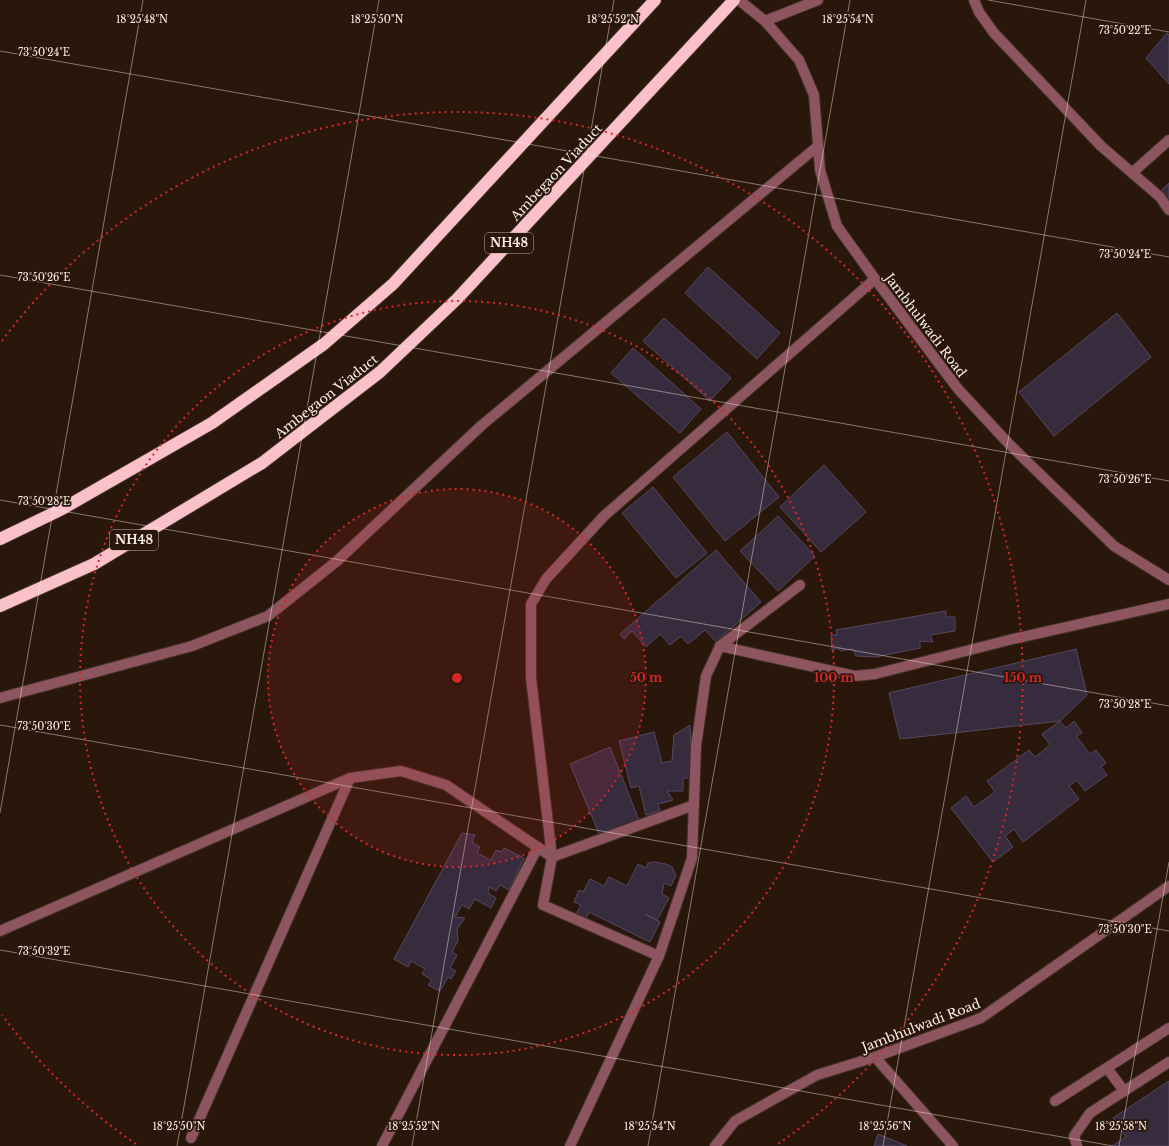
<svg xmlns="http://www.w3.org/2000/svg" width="1169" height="1146" font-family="'Libre Baskerville',serif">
	<rect width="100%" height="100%" fill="#2a170c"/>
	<!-- building -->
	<g fill="#372b3e" stroke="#56495e">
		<path d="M1167,33L1169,35V84L1146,58Z"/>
		<path d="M1169,183V201L1160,192Z"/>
		<path d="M708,267L780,333L757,359L685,293Z"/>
		<path d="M1117,313L1151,357L1054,436L1019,392Z"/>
		<path d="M664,318L731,378L710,401L643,341Z"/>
		<path d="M633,348L701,409L680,433L611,373Z"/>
		<path d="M727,432L779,497L725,541L673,477Z"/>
		<path d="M824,465L866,512L821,552L780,507Z"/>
		<path d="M653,487L707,553L676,578L622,513Z"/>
		<path d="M778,516L815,556L778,591L740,551Z"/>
		<path d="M716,550L761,602L716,642L705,630L688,644L681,636L670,645L660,634L646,647L632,631L624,639L620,634Z"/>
		<path d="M946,611V617H955V631L930,635L933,642L920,641V648L876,657L856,656L853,649L840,651L839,648L832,650L831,635H837L836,630Z"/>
		<path d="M1076,649L1087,695L1060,721L900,739L889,693Z"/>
		<path d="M1060,721L1066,728L1074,721L1082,733L1076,736L1090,754L1096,750L1106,763L1101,767L1107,775L1085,791L1077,780L1069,786L1079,799L1023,842L1014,829L1005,836L1013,847L993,862L951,808L966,796L974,807L995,792L987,781L1029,750L1035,757L1050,745L1042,734Z"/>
		<path d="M690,725L692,778H683V791H667L673,800L658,804L660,811L646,815L639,786L631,788L619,741L654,732L662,763L672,761L674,735Z"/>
		<path d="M610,747L639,820L600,836L570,764Z"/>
		<path d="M462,833L475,835L472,842L480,847L477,853L491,860L496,850L502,852L504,848L524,858L509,890L500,885L496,891L489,887L488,893L496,898L491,908L475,899L469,909L462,905L455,917L465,918L457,929L458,941L452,952L457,955L450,968L456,971L451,979L448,977L440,991L428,985L432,980L422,974L425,969L411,961L408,967L394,959Z"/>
		<path d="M655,862L666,864L672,867L676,875L671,886L664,883L662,894L669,898L657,920L645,914L660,922L650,942L589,912L585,921L575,916L581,905L574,902L579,890L583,892L590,879L604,886L609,877L627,886L638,864L646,868L648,863Z"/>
		<path d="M1169,1081V1146H1112L1126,1137L1113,1118Z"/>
		<path d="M878,1134L907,1146H874Z"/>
	</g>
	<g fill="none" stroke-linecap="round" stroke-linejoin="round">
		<!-- minor casing -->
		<g stroke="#433126" stroke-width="12">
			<g id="minor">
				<path d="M739,0L765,21L818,0"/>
				<path d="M974,0L979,12L994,33L1101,146L1160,197L1169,210"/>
				<path d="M765,21L799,60L814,95L820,170L837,226L875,279L958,389L1009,444L1114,546L1169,580"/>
				<path d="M1132,173L1169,140"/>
				<path d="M720,646L855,676L875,674L1013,639L1169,604"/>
				<path d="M0,698L192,646L268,616L337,561L482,425L818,146"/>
				<path d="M694,805L552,857L531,678V604L546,579L604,516L875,279"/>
				<path d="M0,931L350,778L401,771L446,785L552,857L543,905L659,956"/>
				<path d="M875,1057L953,1146"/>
				<path d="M1107,1068L1124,1091"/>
				<path d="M1055,1101L1169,1028"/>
				<path d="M191,1138L350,778"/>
				<path d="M382,1146L538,847"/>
				<path d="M570,1146L659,956L692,858L696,746L706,676L720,646L800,585"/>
				<path d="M715,1146L735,1121L817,1075L875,1057L981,1018L1169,886"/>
				<path d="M1077,1146L1074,1136L1090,1113L1169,1062"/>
			</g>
		</g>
		<!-- highway casing -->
		<g stroke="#433126" stroke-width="14">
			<g id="highway">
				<path d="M0,539L62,509L212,423L324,344L393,284L655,0"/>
				<path d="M0,606L94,564L262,463L380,372L457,299L734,0"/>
			</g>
		</g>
		<!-- minor -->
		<use href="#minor" stroke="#8d5560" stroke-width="10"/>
		<!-- highway -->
		<use href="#highway" stroke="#fbc1cb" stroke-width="12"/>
	</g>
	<!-- ticks -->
	<path fill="none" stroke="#fceee6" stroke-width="1" stroke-opacity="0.45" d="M988,0L1169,32M0,51L1169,257M0,275L1169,481M0,500L1169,706M0,725L1169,931M0,813L143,0M0,950L1113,1146M177,1146L379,0M412,1146L614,0M648,1146L850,0M883,1146L1086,0M1119,1146L1169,862"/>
	<!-- distance rings -->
	<circle cx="457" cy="678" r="189" fill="#d62828" fill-opacity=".12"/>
	<g fill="none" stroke="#d62828" stroke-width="2" stroke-dasharray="2 4">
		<circle cx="457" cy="678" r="189"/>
		<circle cx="457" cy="678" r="377"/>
		<path d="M136 1144A566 566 0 0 1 2 1015M2 341A566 566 0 1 1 778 1144"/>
	</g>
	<g text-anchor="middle" stroke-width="3.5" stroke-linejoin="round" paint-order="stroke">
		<!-- shield labels -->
		<g fill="#2a170c" stroke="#bdaea5" stroke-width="1">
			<rect x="485" y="233" width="48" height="20" rx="3"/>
			<rect x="110" y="530" width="48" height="20" rx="3"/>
		</g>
		<g font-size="12" font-weight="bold" fill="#fceee6">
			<text x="509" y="247">NH48</text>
			<text x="134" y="544">NH48</text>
		</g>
		<!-- street labels -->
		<g font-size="13" fill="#fceee6" stroke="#2a170c">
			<text transform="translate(556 172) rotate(-47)" y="5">Ambegaon Viaduct</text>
			<text transform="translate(926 325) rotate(53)" y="5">Jambhulwadi Road</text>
			<text transform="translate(326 396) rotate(-38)" y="5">Ambegaon Viaduct</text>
			<text transform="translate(921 1025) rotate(-21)" y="5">Jambhulwadi Road</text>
		</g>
	</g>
	<g font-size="10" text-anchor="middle" fill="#fceee6" stroke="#2a170c" stroke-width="3.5" stroke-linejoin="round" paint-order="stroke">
		<text x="377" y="23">18°25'50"N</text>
		<text x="613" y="23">18°25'52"N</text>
		<text x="848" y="23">18°25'54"N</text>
		<text x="142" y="23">18°25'48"N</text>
		<text x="1125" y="34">73°50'22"E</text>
		<text x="44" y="56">73°50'24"E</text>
		<text x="1125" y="258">73°50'24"E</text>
		<text x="44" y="281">73°50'26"E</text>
		<text x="1125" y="483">73°50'26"E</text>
		<text x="44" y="505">73°50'28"E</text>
		<text x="1125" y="708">73°50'28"E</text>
		<text x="44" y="730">73°50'30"E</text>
		<text x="1125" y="933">73°50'30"E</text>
		<text x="44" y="955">73°50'32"E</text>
		<text x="179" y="1130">18°25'50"N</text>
		<text x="414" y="1130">18°25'52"N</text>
		<text x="650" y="1130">18°25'54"N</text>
		<text x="885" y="1130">18°25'56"N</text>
		<text x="1121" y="1130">18°25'58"N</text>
	</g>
	<circle cx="457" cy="678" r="6" fill="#d62828" stroke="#2a170c" stroke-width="2"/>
	<g font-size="12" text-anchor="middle" font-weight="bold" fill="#d62828" stroke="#2a170c" stroke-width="3.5" stroke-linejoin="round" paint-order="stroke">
		<text x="646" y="682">50 m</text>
		<text x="834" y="682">100 m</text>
		<text x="1023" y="682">150 m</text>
	</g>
</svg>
